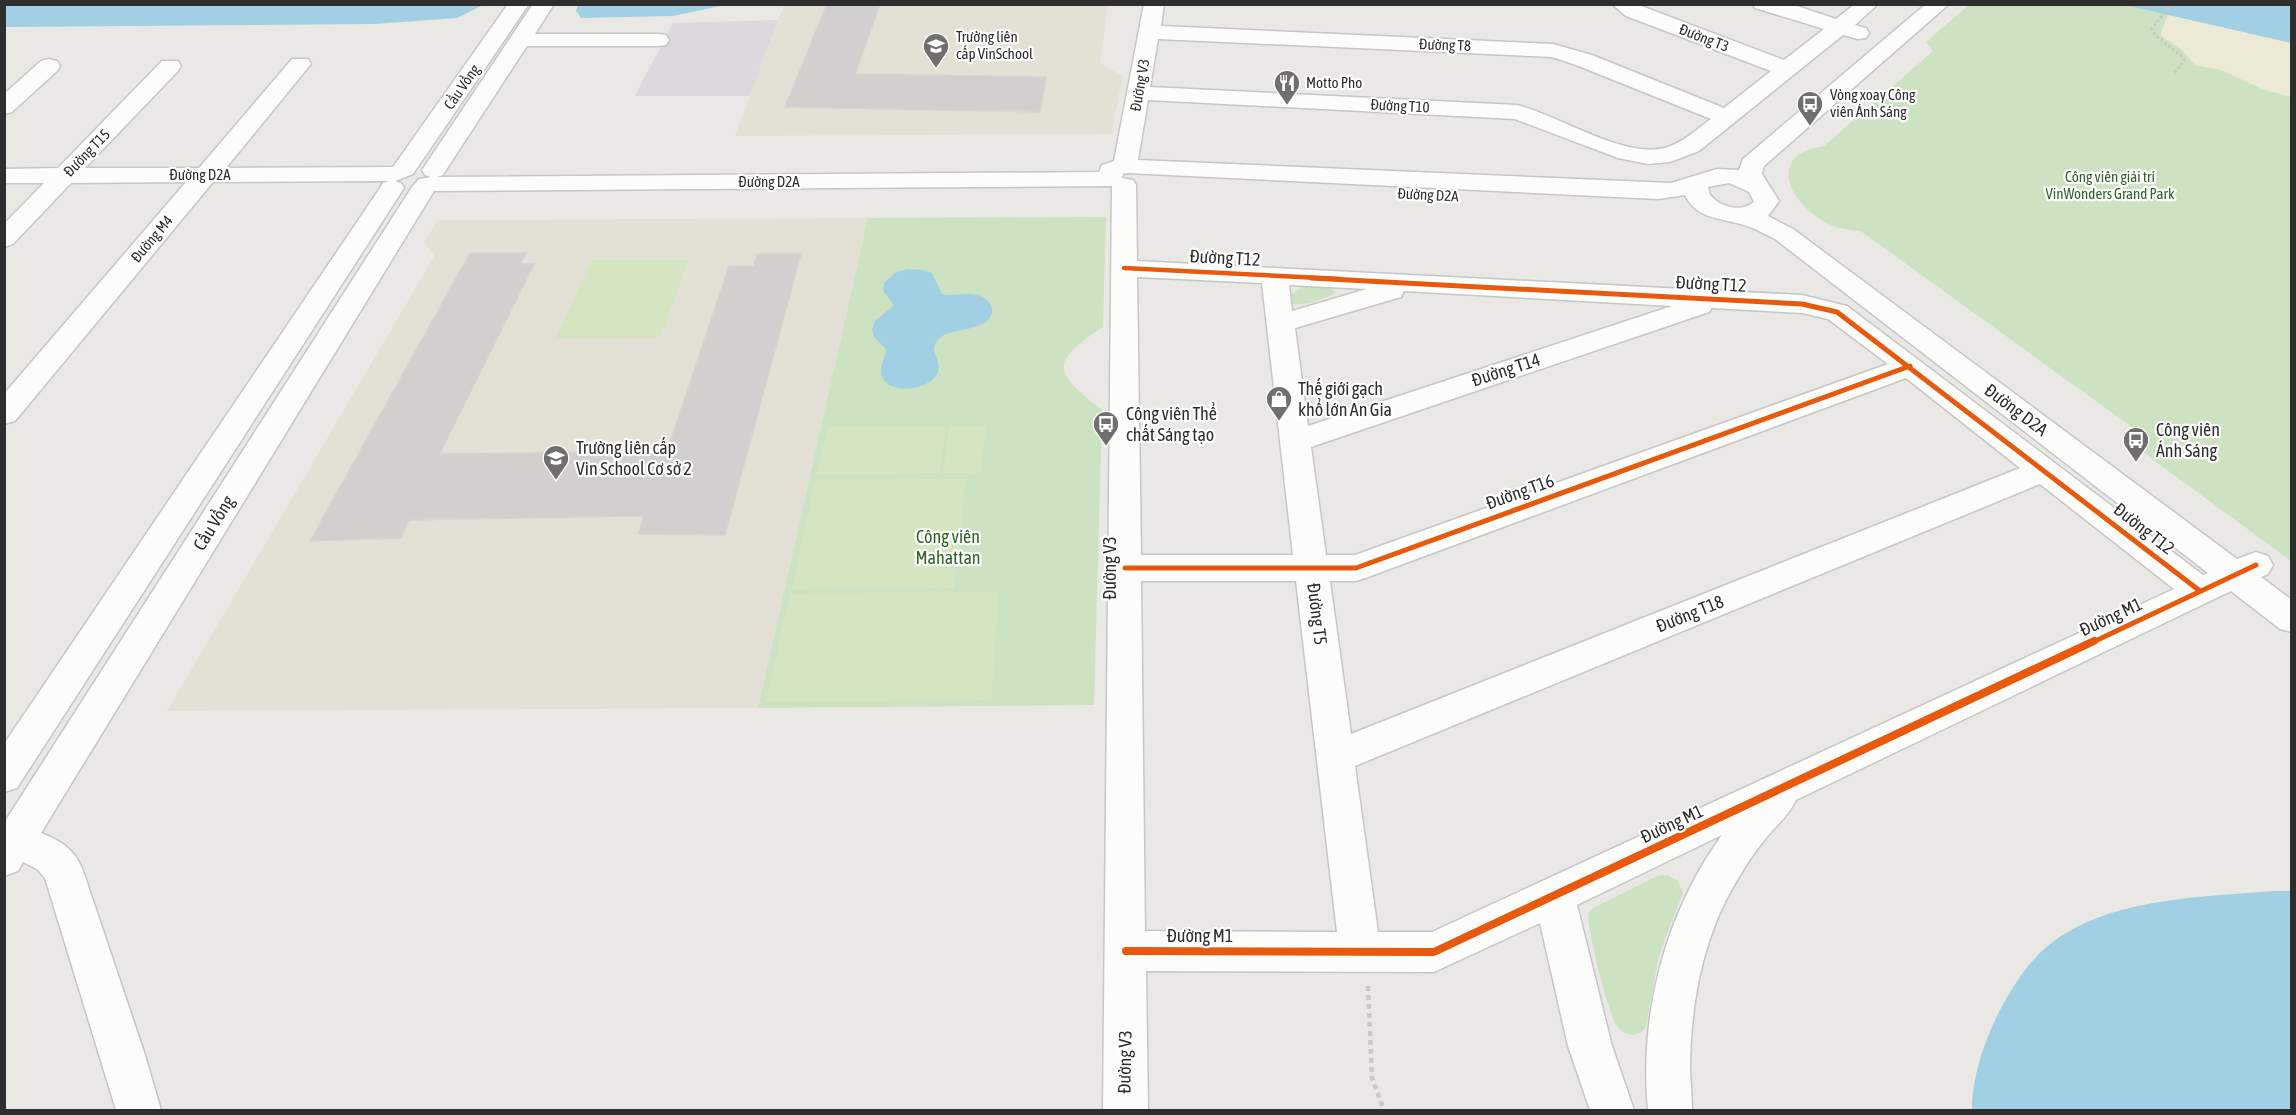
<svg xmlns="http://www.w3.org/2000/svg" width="2296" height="1115" font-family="'Asap Condensed',sans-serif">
	<rect width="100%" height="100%" fill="#eae8e5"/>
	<!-- industrial -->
	<path fill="#dbd9db" d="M778,20L750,96H635L673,23Z"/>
	<!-- education -->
	<g fill="#e3e0d5">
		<path d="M784,5H1108L1100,63L1123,76L1111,134L735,136Z"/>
		<path d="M868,218L758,708L167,711L435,255L424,242L438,220Z"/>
	</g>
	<!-- green -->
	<g fill="#cde2c2">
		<path d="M1969,5H2291V561L2144,453L2140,433L1862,232C1852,230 1840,229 1831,225C1792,208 1762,155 1824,146L1933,51L1926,42Z"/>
		<path d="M1106,217L1103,327C1048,363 1054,372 1102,410L1094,705L758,708L868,218Z"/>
		<path d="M1304,286H1326L1336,292C1328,299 1303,306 1292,304V294Z"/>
		<path d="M1667,875L1677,880L1683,893L1659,955L1646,1027C1638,1039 1623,1036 1616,1024C1607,1009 1588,932 1588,914L1593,908L1657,876Z"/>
	</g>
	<!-- sand -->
	<path fill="#ece9d6" d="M2168,14L2291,43V97L2262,89L2221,70L2195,65L2182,50L2160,35Z"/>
	<!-- pitch -->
	<g fill="#d5e5c1">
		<path d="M592,260H689L660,337L556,338Z"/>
		<path d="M946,426L939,473L817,474L828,427Z"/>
		<path d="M949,426H986L981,473H943Z"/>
		<path d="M966,479L954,588L792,589L815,480Z"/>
		<path d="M999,592L991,700L766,702L790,593Z"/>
	</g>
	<!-- water -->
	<g fill="#a1cfe3">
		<path d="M578,4H725V5L673,16L581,18L576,11Z"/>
		<path d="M4,5L5,4L483,5L457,18L374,24L5,27Z"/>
		<path d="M2125,5H2291V43Z"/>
		<path d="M907,269L923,270L932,273L942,294C954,297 967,291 980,296C985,298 992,302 992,309C993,332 953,327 941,337C936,340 935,344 934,349C935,357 941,364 938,372C931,390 891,396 882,377C878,368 886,358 886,349L874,337L872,329L875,321L894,305L883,291L884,283L895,273Z"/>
		<path d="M2274,891H2291V1110H1972C1972,1076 1985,1040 2000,1010C2015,982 2034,953 2061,936C2122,897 2205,897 2274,891Z"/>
	</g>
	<!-- building -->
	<g fill="#d2d0ce" stroke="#d5d4d1" stroke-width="1.5">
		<path d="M827,4H880L855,74L1046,77L1040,112L785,107Z"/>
		<path d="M470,253H527L520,264H534L440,454L667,451L729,266H754L757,254H801L725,535L638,534L644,516L409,520L401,538L310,541Z"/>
	</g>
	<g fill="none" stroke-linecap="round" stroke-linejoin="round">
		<!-- minor casing -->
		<g stroke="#c7c6c7" stroke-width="3">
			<g id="minor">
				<path d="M508,4H529L413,174L395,181L401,183L404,188L17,788L4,792V744L380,188L383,183L389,181L213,182L15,421L4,424V394L186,182L71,183L13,244L4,247V224L44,183H4V169L58,168L162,61H178L181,66L178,71L85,168H199L292,59H308L311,64L226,168L393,167Z"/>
				<path d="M533,4H554L535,34H658L666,35L669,40L666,45L658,46H527L446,170L443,175L437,177L1099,172L1102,165L1114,161L1144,4H1164L1161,26L1553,44L1592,55L1724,108L1771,71L1626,16L1612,4H1636L1784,60L1824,29L1755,8L1752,4H1791L1836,19L1855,4H1878L1855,25L1866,28L1869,33L1866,38L1858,39L1843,35L1699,151L1670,162L1648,164L1618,158L1515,119L1148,100L1138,160L1671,183L1717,169L1739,170L1743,159L1926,4H1949L1764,166L1762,174L1779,201L1768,216L1793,229L2237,559L2256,552L2268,556L2273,565L2268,574L2261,577L2292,600V632L2280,629L2231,591L1796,800C1788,817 1773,828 1762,843C1754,853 1746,865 1739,877C1704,933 1691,1000 1690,1065C1690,1080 1692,1095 1692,1110H1648C1639,1014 1665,914 1722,835L1577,905L1612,1046L1634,1110H1590L1568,1046L1540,923L1434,972L1146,971L1148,1110H1103L1112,186L434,191L41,833C61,841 73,848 82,868L144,1052L161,1110H116L45,878L37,869L23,862L18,871L4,876V823L412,187L419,179L431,177L425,175L422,170ZM1158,39L1552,57L1576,65L1711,119C1697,129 1685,141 1668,147C1627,161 1559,115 1517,105L1150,87ZM1127,173L1658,199L1685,195C1697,221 1726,218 1750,227C1758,230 1767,235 1775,239L2208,573L2203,575L1847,306L1802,295L1137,261L1136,185L1133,180L1122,178L1123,174ZM1729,183L1749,192L1754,202C1740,213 1721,207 1710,195L1708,187ZM1137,277L1262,283L1293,555H1141ZM1289,285L1367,289L1292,311ZM1404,291L1672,306L1308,426L1295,328L1401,297ZM1712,308L1802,313L1828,319L1888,364L1355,555H1326L1311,447L1709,312ZM1906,378L2020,468L1351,734L1330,581H1356L1368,577ZM2040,484L2174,589L1432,932H1378L1355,766ZM1141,581H1296L1337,932L1145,931Z"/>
				<path d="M49,59L57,61L60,66L57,71L12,112L4,114V94L41,61Z"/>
			</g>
		</g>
		<!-- path-far1 -->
		<path stroke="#c9c9c8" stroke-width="3" stroke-dasharray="3 2" stroke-linecap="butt" d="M2171,4L2152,29L2155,35L2183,57L2184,61L2173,74"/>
		<!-- path -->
		<path stroke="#c9c9c8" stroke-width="4.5" stroke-dasharray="5 4" stroke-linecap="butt" d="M1368,986L1372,1078L1384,1110"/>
		<!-- minor -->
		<use href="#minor" fill="#fcfcfb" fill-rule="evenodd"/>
		<!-- cycleway-far2 casing -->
		<g stroke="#fff" stroke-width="8">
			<path id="cycleway-far2" d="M1124,268L1340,279"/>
		</g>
		<!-- cycleway-far1 casing -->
		<g stroke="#fff" stroke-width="9">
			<g id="cycleway-far1">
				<path d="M1311,278L1802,304L1837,312L2200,591"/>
				<path d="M1125,568H1356L1910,366"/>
				<path d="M2091,643L2256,565"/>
			</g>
		</g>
		<!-- cycleway casing -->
		<g stroke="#fff" stroke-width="11">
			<path id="cycleway" d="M1126,951L1434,952L2094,641"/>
		</g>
		<!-- cycleway-far2 -->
		<use href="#cycleway-far2" stroke="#e8590c" stroke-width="4.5"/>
		<!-- cycleway-far1 -->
		<use href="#cycleway-far1" stroke="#e8590c" stroke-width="5"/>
		<!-- cycleway -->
		<use href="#cycleway" stroke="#e8590c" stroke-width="8"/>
	</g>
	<!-- icons -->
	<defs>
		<g id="school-pin" transform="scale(1.35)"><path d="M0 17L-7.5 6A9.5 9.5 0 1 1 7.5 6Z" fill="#706f6e" stroke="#fff"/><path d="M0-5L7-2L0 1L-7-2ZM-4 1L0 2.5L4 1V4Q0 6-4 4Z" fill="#fff"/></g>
		<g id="restaurant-pin" transform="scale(1.35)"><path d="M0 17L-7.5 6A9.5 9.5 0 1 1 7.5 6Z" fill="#706f6e" stroke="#fff"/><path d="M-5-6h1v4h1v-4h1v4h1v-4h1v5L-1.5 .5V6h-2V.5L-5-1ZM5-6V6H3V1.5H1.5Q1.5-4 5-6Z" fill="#fff"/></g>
		<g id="bus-pin" transform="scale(1.35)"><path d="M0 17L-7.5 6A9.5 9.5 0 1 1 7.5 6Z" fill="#706f6e" stroke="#fff"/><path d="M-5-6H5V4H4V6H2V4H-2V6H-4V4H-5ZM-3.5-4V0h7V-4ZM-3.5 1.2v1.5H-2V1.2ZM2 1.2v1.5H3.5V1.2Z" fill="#fff"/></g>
		<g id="shop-pin" transform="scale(1.35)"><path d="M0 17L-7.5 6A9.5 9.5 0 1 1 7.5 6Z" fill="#706f6e" stroke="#fff"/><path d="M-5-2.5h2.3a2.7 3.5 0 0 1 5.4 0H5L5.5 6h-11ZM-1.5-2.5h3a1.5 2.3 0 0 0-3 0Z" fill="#fff"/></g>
	</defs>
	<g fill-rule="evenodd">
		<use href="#school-pin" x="936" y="46"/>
		<use href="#restaurant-pin" x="1287" y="83"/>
		<use href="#bus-pin" x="1810" y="104"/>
		<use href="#shop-pin" x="1279" y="399"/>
		<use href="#bus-pin" x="1106" y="424"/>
		<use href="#bus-pin" x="2136" y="440"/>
		<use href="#school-pin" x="556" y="458"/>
	</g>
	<g text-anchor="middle" stroke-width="4.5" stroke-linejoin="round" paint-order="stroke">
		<!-- far-poi labels -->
		<g font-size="15" fill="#2e2e2e" stroke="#fff" text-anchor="start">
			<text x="956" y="42">Trường liên<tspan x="956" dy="17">cấp VinSchool</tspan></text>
			<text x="1306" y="88">Motto Pho</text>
			<text x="1830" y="100">Vòng xoay Công<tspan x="1830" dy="17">viên Ánh Sáng</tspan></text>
		</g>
		<!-- far-street labels -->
		<g font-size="15" fill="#2e2e2e" stroke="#fff">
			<text transform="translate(1704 38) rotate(21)" y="5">Đường T3</text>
			<text transform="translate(1445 45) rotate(2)" y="5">Đường T8</text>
			<text transform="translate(1140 85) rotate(-80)" y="5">Đường V3</text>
			<text transform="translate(462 87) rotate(-55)" y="5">Cầu Vồng</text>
			<text transform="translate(1400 106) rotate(3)" y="5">Đường T10</text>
			<text transform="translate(87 153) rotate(-46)" y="5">Đường T15</text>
			<text x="200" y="180">Đường D2A</text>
			<text x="769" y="187">Đường D2A</text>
			<text transform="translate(1428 195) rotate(3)" y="5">Đường D2A</text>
			<text transform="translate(152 239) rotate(-50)" y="5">Đường M4</text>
		</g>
		<!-- far-park labels -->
		<g font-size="15" fill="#2e6424" stroke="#fff">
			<text x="2110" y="182">Công viên giải trí<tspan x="2110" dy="17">VinWonders Grand Park</tspan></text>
		</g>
		<!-- street labels -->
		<g font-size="18" fill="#2e2e2e" stroke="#fff">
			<text transform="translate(1225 258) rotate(3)" y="6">Đường T12</text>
			<text transform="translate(1711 284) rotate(3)" y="6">Đường T12</text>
			<text transform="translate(1506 370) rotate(-18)" y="6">Đường T14</text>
			<text transform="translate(2016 410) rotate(37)" y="6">Đường D2A</text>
			<text transform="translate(1520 492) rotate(-20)" y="6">Đường T16</text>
			<text transform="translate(214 523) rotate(-58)" y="6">Cầu Vồng</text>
			<text transform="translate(2144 529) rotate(38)" y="6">Đường T12</text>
			<text transform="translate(1110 568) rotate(-90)" y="6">Đường V3</text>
			<text transform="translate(1317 614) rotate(83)" y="6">Đường T5</text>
			<text transform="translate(1690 614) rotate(-22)" y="6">Đường T18</text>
			<text transform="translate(2111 617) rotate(-25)" y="6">Đường M1</text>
			<text transform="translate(1672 824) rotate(-25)" y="6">Đường M1</text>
			<text x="1200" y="942">Đường M1</text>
			<text transform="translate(1125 1062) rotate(-89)" y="6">Đường V3</text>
		</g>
		<!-- poi labels -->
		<g font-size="18" fill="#2e2e2e" stroke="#fff" text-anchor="start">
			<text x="1298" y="395">Thế giới gạch<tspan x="1298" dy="21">khổ lớn An Gia</tspan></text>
			<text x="1126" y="420">Công viên Thể<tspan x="1126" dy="21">chất Sáng tạo</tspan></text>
			<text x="2156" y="436">Công viên<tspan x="2156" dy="21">Ánh Sáng</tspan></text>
			<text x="576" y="454">Trường liên cấp<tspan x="576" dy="21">Vin School Cơ sở 2</tspan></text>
		</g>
		<!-- park labels -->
		<g font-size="18" fill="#2e6424" stroke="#fff">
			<text x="948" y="543">Công viên<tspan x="948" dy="21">Mahattan</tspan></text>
		</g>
	</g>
	<!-- border -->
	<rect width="2296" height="1115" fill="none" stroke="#2e2e2e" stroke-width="12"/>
</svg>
